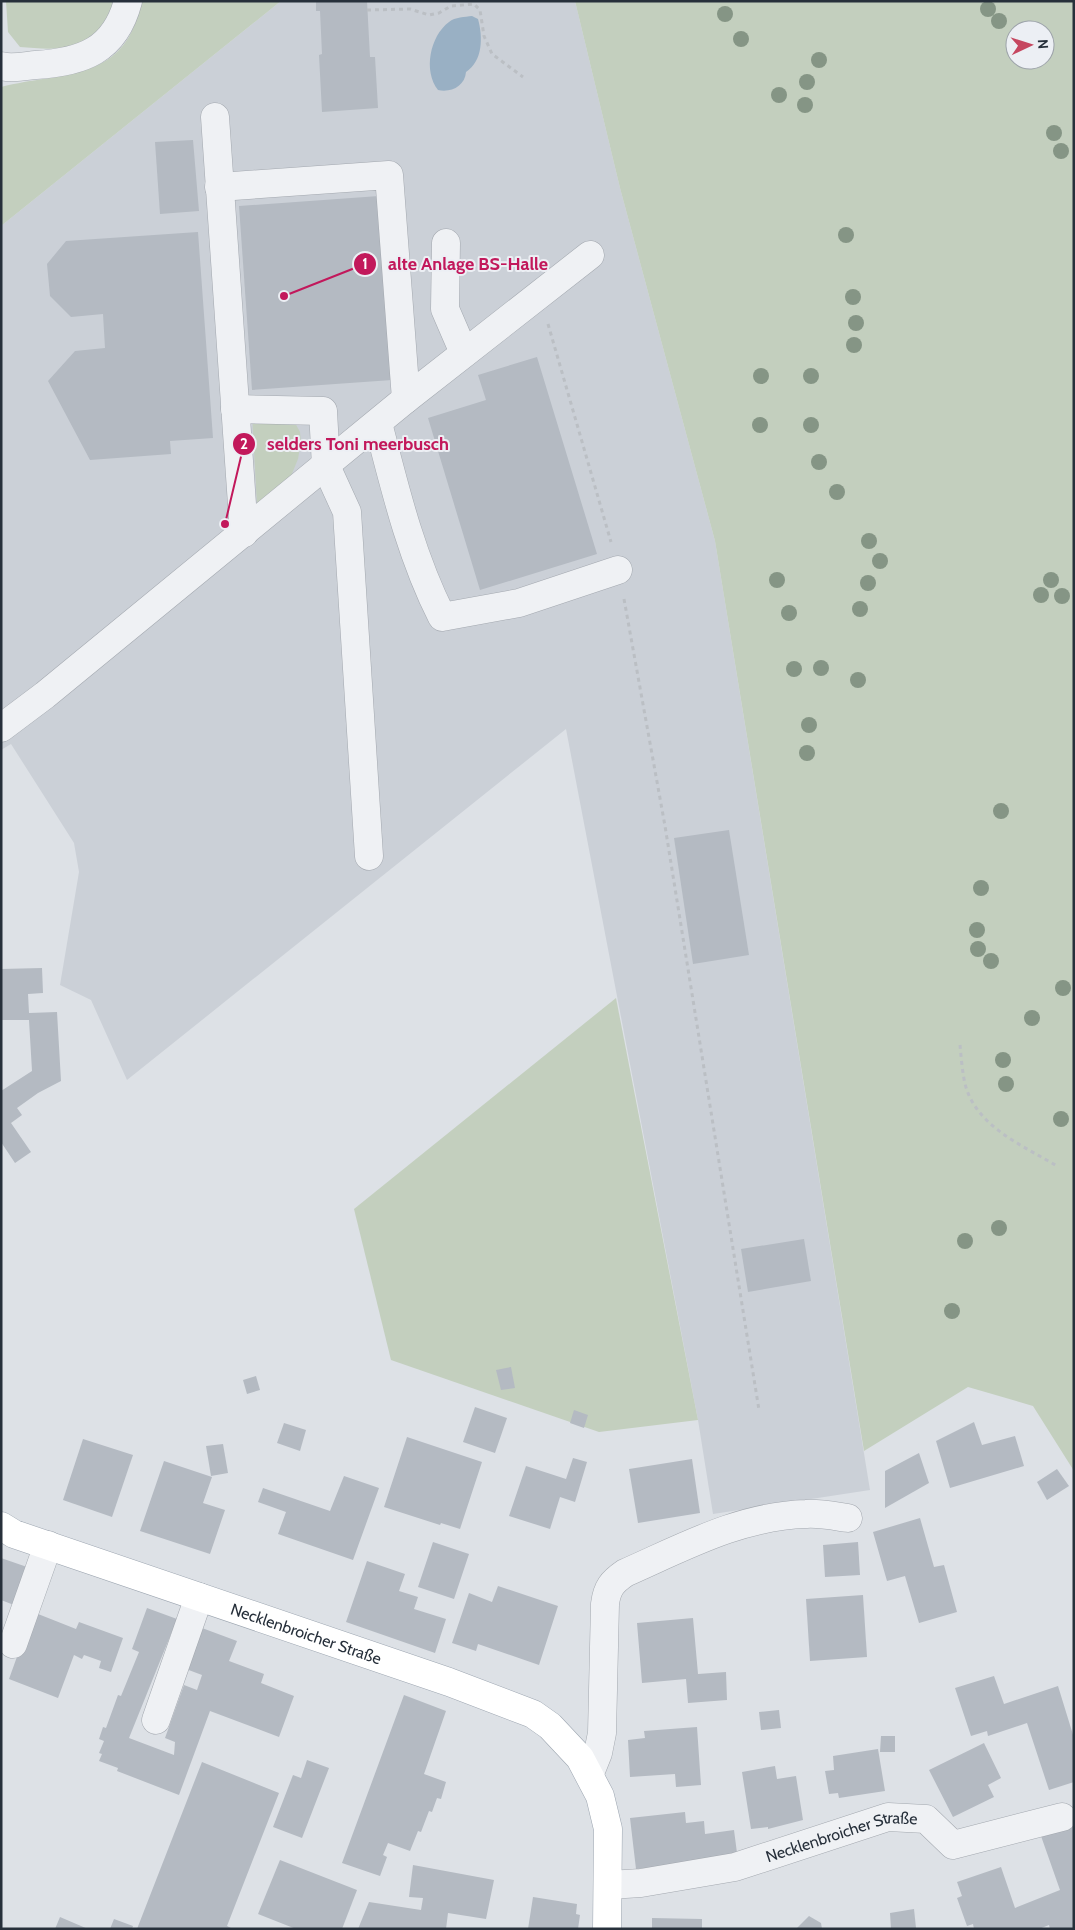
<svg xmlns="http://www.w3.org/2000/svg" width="1075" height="1930" font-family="Cabin,sans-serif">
	<rect width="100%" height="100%" fill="#dde1e6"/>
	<!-- built -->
	<path fill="#cbd0d7" d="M281,1H575L620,188L715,541L870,1490L713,1514L698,1420L566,729L127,1080L91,1000L60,985L79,872L74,843L11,744L1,750V226Z"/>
	<!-- green -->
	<g fill="#c3cfbe" fill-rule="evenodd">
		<path d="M6,1H116C112,9 108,18 103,26C85,54 47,49 20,47L8,32Z"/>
		<path d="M141,1H281L1,226V87C63,71 127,83 141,1Z"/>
		<path d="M575,1H1074V1471L1033,1406L968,1387L864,1451L715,541L620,188ZM1015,30H1045V60H1015Z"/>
		<path d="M252,414L294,421L300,432L301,442L298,459L289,481L257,505Z"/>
		<path d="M616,998L698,1420L599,1432L391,1360L354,1209Z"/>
	</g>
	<!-- water -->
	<path fill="#99b0c4" d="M472,16L478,19C483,37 483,61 466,72C465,86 451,93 438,90C423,71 430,36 449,22C455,17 465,17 472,16Z"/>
	<!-- building -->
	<g fill="#b4bac2">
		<path d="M316,1H367L370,57H375L378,108L322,112L319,55L322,54L320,11H316Z"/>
		<path d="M193,140L199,211L160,214L155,142Z"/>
		<path d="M379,196L392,380L252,390L239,206Z"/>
		<path d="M198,232L213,438L170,441L171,454L90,460L48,381L75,351L105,348L103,314L71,317L50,296L47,264L66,241Z"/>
		<path d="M537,357L597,554L480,590L428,418L486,400L478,375Z"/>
		<path d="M729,830L749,955L693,964L674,838Z"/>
		<path d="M42,968L43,993L28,994L29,1013L57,1012L61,1081L38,1093L17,1108L22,1115L11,1123L31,1152L15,1163L1,1142V1091L32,1071L29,1020H1V969Z"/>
		<path d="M804,1239L811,1281L748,1292L741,1249Z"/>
		<path d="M511,1367L515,1388L501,1390L496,1370Z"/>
		<path d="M256,1376L260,1390L247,1394L243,1380Z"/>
		<path d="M475,1407L507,1418L495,1453L463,1442Z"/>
		<path d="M574,1410L588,1415L584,1428L570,1423Z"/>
		<path d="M974,1422L982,1445L1015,1436L1024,1466L950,1488L936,1441Z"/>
		<path d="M284,1423L306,1430L300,1451L277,1443Z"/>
		<path d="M407,1437L482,1462L460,1529L441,1523L440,1525L384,1507Z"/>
		<path d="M83,1439L133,1455L112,1517L63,1500Z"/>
		<path d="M223,1444L228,1473L211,1476L206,1446Z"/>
		<path d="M919,1453L929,1483L885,1508V1471Z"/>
		<path d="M573,1458L587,1462L575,1502L560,1497L550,1529L509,1516L526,1466L566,1479Z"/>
		<path d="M692,1459L700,1513L638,1523L629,1469Z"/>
		<path d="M164,1461L212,1477L203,1503L225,1510L210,1554L140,1531Z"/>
		<path d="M1057,1469L1069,1486L1047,1500L1037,1482Z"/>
		<path d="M344,1476L379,1488L353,1560L278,1534L286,1512L258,1502L263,1488L330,1511Z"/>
		<path d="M920,1518L934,1567L944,1565L957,1612L919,1623L905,1576L887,1581L873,1532Z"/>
		<path d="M433,1542L469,1554L454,1599L418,1587Z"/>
		<path d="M858,1542L860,1575L825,1577L823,1545Z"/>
		<path d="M1,1558L27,1567L14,1605L1,1600Z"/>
		<path d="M367,1561L405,1574L399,1591L418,1597L414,1609L446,1619L435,1653L346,1622Z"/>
		<path d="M498,1586L558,1606L539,1665L478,1644L476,1651L452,1643L469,1593L492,1602Z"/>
		<path d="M863,1595L867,1657L810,1661L806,1599Z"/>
		<path d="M147,1608L177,1619L129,1738L174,1755L175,1742L165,1738L184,1685L197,1690L202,1675L186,1669L202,1628L237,1641L229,1661L264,1674L261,1683L294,1696L279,1737L210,1711L179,1795L117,1771L118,1768L99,1761L102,1754L99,1753L104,1741L99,1739L103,1727L106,1728L118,1695L121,1696L139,1652L132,1649Z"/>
		<path d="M33,1612L76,1629L79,1622L123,1638L111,1672L99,1668L101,1661L84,1655L82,1659L74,1655L58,1698L9,1679Z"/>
		<path d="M693,1618L698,1674L726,1672L727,1700L688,1703L686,1679L642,1683L637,1623Z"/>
		<path d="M994,1676L1004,1704L1058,1686L1074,1738V1782L1049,1790L1027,1723L988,1736L987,1731L971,1736L955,1688Z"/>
		<path d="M404,1695L446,1711L424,1774L446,1782L441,1799L437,1798L432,1812L429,1811L421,1832L418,1831L410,1851L388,1843L383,1855L387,1857L380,1876L342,1863Z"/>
		<path d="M779,1710L781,1728L761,1730L759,1712Z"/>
		<path d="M697,1727L701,1785L676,1787L675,1774L630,1777L628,1740L645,1738L644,1731Z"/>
		<path d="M881,1736H895V1752H880Z"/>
		<path d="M984,1743L1001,1778L988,1785L994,1797L953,1817L929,1770Z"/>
		<path d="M878,1749L885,1791L839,1798L838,1793L829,1794L825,1771L834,1770L833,1756Z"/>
		<path d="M307,1760L329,1768L302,1838L273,1827L293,1775L301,1778Z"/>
		<path d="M202,1762L279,1793L227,1926L233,1929H137Z"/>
		<path d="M775,1766L777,1779L796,1776L803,1820L768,1829V1827L751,1829L742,1772Z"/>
		<path d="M685,1812L686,1823L704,1821L705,1834L734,1830L737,1853L690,1864L636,1869L630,1818Z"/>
		<path d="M1074,1825V1929H1050L1049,1925L1039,1929H974L973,1924L967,1926L957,1898L962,1896L957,1882L1001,1867L1015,1908L1060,1890L1041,1836Z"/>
		<path d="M280,1860L357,1890L342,1929H296L258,1914Z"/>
		<path d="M413,1865L494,1880L486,1919L448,1913L446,1929H358L369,1902L421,1910L423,1898L409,1897Z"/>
		<path d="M533,1897L577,1904L576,1914L580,1915L578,1929H528Z"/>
		<path d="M914,1909L916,1928L891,1929L890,1913Z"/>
		<path d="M809,1916L821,1923L822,1929H796Z"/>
		<path d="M60,1917L88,1929H55Z"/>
		<path d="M652,1918L702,1919V1929H652Z"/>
		<path d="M114,1919L133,1926L132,1929H110Z"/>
	</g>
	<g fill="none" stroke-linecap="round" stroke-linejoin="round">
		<!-- minor casing -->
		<g stroke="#a3a8af" stroke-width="29">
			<g id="minor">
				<path d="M1,66C11,69 25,66 36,65C82,62 115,51 128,1"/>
				<path d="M215,117L244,533"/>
				<path d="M219,187L389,175L406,399"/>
				<path d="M446,243L445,309L464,353"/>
				<path d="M235,409L323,411L326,466L347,512L369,856"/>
				<path d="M378,423C395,489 411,556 442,617L519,603L618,570"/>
				<path d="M1,728L45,695L406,399L590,255"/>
				<path d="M13,1644L48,1545"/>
				<path d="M156,1720L199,1597"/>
				<path d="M590,1773L598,1753L602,1733L605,1604C607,1588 612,1582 625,1573C684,1547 740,1516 806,1514C819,1513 834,1516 848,1518"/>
				<path id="s1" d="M609,1885L641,1883L735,1867L888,1817L926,1819L953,1845L1062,1817"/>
			</g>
		</g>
		<!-- major casing -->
		<g stroke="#9da6b1" stroke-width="29">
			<g id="major">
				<path id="s2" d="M1,1526L14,1534L449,1682L533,1714L550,1726L580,1758L600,1796L608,1829L607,1929"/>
			</g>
		</g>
		<!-- path -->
		<g stroke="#bbbfc4" stroke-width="3" stroke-dasharray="4 4" stroke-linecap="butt">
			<path d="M367,10L410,9L429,15L439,13L451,6L474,4L480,10L484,36L492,54L523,77"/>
			<path d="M548,324L611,542"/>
			<path d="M624,599L665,826L759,1410"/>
			<path d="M960,1045C961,1056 962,1068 964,1079C972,1125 1022,1145 1057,1166"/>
		</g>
		<!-- minor -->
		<use href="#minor" stroke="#eff1f4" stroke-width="28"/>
		<!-- major -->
		<use href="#major" stroke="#fff" stroke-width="28"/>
	</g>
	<!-- trees -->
	<g fill="#859585">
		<circle cx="988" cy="9" r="8"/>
		<circle cx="725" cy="14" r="8"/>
		<circle cx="999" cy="21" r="8"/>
		<circle cx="741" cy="39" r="8"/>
		<circle cx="819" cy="60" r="8"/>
		<circle cx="807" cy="82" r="8"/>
		<circle cx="779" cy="95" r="8"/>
		<circle cx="805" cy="105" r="8"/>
		<circle cx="1054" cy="133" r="8"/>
		<circle cx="1061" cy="151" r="8"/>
		<circle cx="846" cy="235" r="8"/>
		<circle cx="853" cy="297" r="8"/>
		<circle cx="856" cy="323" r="8"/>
		<circle cx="854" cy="345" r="8"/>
		<circle cx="761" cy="376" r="8"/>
		<circle cx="811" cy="376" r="8"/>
		<circle cx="760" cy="425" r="8"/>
		<circle cx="811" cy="425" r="8"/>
		<circle cx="819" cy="462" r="8"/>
		<circle cx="837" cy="492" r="8"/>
		<circle cx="869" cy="541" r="8"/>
		<circle cx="880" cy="561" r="8"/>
		<circle cx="777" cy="580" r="8"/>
		<circle cx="1051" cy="580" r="8"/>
		<circle cx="868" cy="583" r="8"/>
		<circle cx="1041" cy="595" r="8"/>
		<circle cx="1062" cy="596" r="8"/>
		<circle cx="860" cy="609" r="8"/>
		<circle cx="789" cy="613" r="8"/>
		<circle cx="821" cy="668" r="8"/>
		<circle cx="794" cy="669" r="8"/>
		<circle cx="858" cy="680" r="8"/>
		<circle cx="809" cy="725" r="8"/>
		<circle cx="807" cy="753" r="8"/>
		<circle cx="1001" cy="811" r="8"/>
		<circle cx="981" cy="888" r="8"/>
		<circle cx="977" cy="930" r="8"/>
		<circle cx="978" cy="949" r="8"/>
		<circle cx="991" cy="961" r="8"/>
		<circle cx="1063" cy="988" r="8"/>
		<circle cx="1032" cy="1018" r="8"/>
		<circle cx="1003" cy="1060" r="8"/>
		<circle cx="1006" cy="1084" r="8"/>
		<circle cx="1061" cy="1119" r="8"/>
		<circle cx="999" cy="1228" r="8"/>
		<circle cx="965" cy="1241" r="8"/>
		<circle cx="952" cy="1311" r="8"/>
	</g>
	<g text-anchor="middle" stroke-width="4" stroke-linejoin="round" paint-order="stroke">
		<!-- street labels -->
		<g font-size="16" fill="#27303b" stroke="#eceff4">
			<text dy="6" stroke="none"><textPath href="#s2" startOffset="324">Necklenbroicher Straße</textPath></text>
			<text dy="6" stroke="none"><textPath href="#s1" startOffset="239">Necklenbroicher Straße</textPath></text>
		</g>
	</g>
	<!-- callouts -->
	<path fill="none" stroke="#c2185b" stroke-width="2" d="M284 296L365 264M225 524L244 444"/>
	<g fill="#c2185b" stroke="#eceff4" stroke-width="2">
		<circle cx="284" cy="296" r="5"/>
		<circle cx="225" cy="524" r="5"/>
		<circle cx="365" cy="264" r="12"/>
		<circle cx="244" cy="444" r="12"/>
	</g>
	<g font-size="15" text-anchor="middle" font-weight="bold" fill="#fff">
		<text x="365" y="269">1</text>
		<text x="244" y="449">2</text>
	</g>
	<g font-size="18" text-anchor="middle" font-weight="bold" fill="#c2185b" stroke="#eceff4" stroke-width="4" stroke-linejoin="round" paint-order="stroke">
		<text x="468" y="270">alte Anlage BS-Halle</text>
		<text x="358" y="450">selders Toni meerbusch</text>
	</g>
	<!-- border -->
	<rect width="1075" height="1930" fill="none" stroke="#27303b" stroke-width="5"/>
	<!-- north arrow -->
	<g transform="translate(1030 45) rotate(86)"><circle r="24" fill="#eceff4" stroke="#9da3aa"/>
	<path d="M0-4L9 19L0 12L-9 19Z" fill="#c64760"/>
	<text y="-8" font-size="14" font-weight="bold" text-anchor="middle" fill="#27303b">N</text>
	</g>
</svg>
